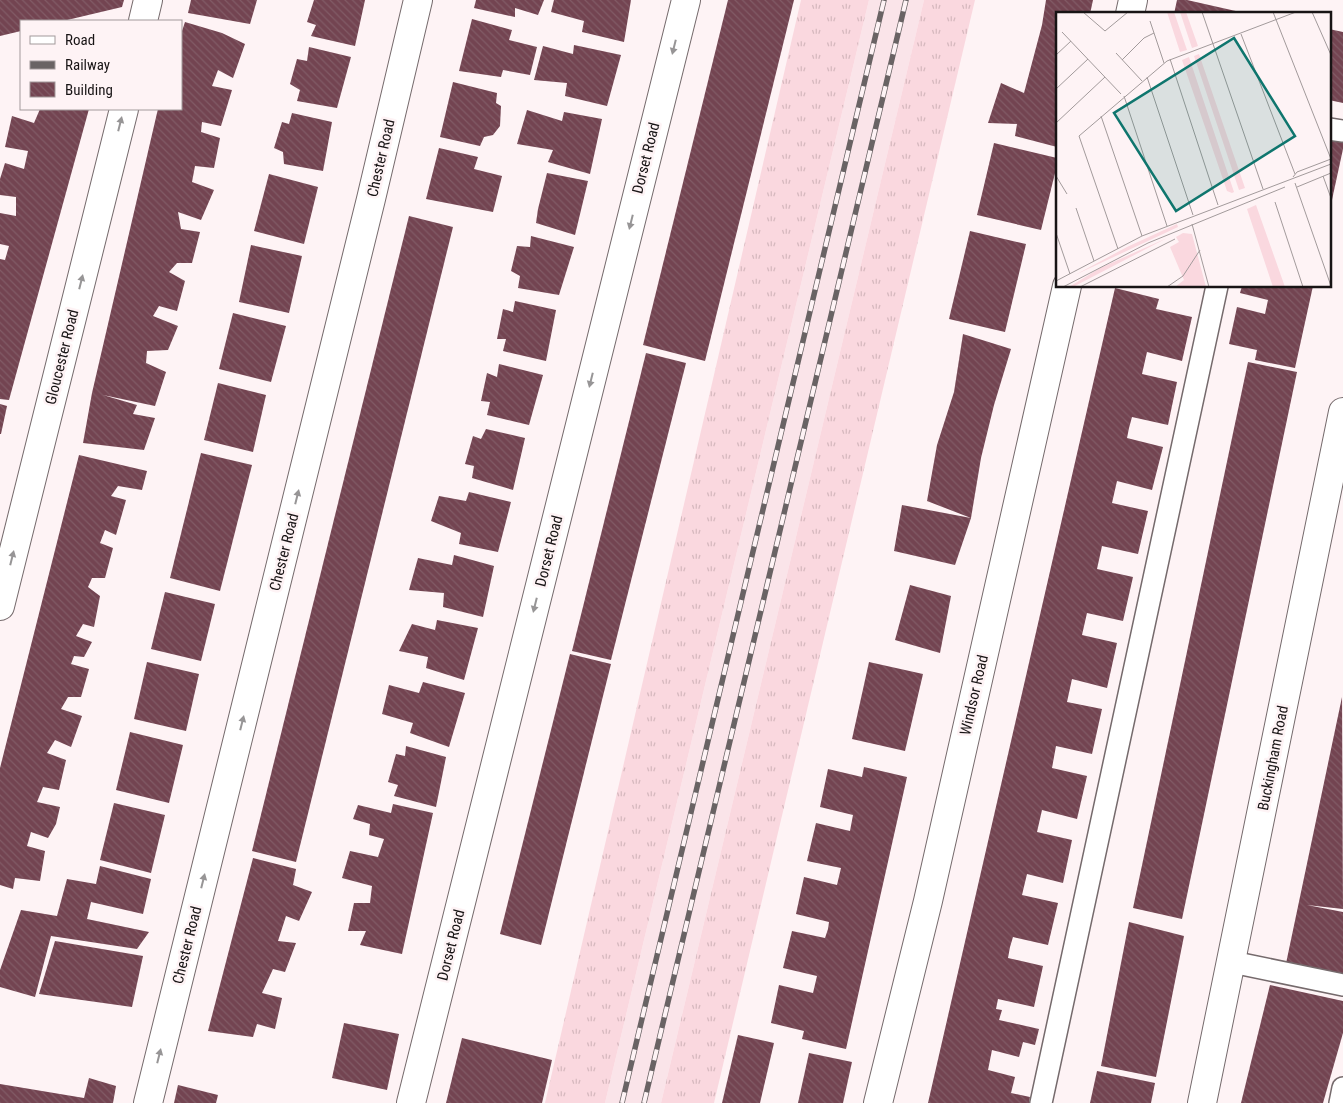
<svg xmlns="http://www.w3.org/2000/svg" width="1343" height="1103" font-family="'Roboto Condensed',sans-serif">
	<defs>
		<pattern id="grass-tufts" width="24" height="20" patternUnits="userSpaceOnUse" patternTransform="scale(1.25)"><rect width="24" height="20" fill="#fad8df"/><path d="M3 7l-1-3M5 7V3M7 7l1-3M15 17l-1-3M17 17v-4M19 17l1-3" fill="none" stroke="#d6b8be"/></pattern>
		<pattern id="building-back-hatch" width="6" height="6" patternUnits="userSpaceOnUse" patternTransform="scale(1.25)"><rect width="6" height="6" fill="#734451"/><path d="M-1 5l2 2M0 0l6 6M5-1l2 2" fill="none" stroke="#815b66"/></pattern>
	</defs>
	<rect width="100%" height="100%" fill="#fef3f5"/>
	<!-- built -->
	<path fill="#fae4e9" d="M869,0H924L661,1103H605Z"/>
	<!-- grass -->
	<g fill="url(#grass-tufts)">
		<path d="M801,0H869L605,1103H545Z"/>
		<path d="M924,0H975L714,1103H661Z"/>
	</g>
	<!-- building -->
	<g fill="url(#building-back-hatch)">
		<path d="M0,0H124L122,7L63,21H21V31L0,36Z"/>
		<path d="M191,0H257L250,24L188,13Z"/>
		<path d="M314,0H365L355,46L311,36L316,25L307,22Z"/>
		<path d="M476,0H544L538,15L515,8V17L474,8Z"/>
		<path d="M554,0H631L624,42L582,32L584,21L551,12Z"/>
		<path d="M728,0H794L705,361L643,345Z"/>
		<path d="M1046,0H1093L1090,14H1057V147L1015,136L1017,124L988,123L1001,83L1024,93L1042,25Z"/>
		<path d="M1177,0H1187L1249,14H1174Z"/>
		<path d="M472,19L512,30L509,40L537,47L530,75L503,70L501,77L459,71Z"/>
		<path d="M185,22L222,33L245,44L233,78L218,70L212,86L232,90L221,126L202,122L201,132L220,138L214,168L195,166L192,182L214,190L201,220L178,212L181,229L200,232L192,263H177L169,272L185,281L177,311L159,306L153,316L178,326L168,350L147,351L146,363L166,372L155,406L103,395L137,405L133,414L155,418L144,450L83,443L92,393L157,113L158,109H181V34Z"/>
		<path d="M1329,29L1343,32V103L1329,100Z"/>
		<path d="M574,45L621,55L607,106L565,96L567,83L534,80L543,46L573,54Z"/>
		<path d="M309,47L351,57L337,108L297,101L300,90L290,84L297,59L307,61Z"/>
		<path d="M453,82L497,93L496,103L501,106L500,126L493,135L484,137L480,146L440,137Z"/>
		<path d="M40,109H89L9,400L0,399V259L5,260L9,246L0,244V213L16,216V197L0,195V179L5,163L24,169L28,151L5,147L12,116L34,123Z"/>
		<path d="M527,110L562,121L564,112L602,119L590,174L548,162L553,150L517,144Z"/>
		<path d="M292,113L332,122L323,171L284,164L283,152L274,148L282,122L289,124Z"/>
		<path d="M1329,138L1343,141V149L1330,209Z"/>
		<path d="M994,143L1057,158V165L1041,230L977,215Z"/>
		<path d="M439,148L478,157L474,169L502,176L493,212L426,199Z"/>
		<path d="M547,173L588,181L575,235L536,223L538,209Z"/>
		<path d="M269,174L318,187L304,244L254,231Z"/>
		<path d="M409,216L453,227L296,862L252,851Z"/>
		<path d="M970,231L1026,244L1005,332L949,319Z"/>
		<path d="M531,236L574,247L559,295L518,288L520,276L511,271L517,246L530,247Z"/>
		<path d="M251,245L302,256L289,313L239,302Z"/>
		<path d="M1242,286H1313L1295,368L1255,360L1257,350L1229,344L1237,307L1265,314L1268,300L1240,293Z"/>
		<path d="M1115,288L1159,299L1156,309L1192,317L1182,361L1147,352L1142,374L1177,382L1168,425L1132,417L1129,428L1127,438L1163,447L1152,490L1117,481L1112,503L1148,511L1138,554L1102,546L1097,569L1133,577L1123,621L1087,613L1082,635L1117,643L1107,688L1072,679L1067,702L1102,709L1092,754L1056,746L1052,768L1087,776L1077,819L1042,810L1037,832L1072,840L1063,883L1027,874L1022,895L1058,903L1048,945L1013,937L1010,947L1008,958L1043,966L1034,1007L998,999L996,1009L1002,1010L999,1020L1039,1029L1035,1045L1023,1042L1019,1057L992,1050L988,1070L1015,1077L1011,1093L1030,1097L1029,1103H928Z"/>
		<path d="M515,301L556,310L546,361L503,351L506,339H497L503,309L513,312Z"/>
		<path d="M233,313L286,326L271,382L219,369Z"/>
		<path d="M963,334L1011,349L994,405L981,458L971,518L955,565L894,551L902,505L971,518L927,501L937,445L954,392Z"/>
		<path d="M646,353L686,363L611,660L572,651Z"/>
		<path d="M1248,362L1297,372L1182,919L1133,908Z"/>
		<path d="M499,364L543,375L529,425L487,415L490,402L481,401L487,373L497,377Z"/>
		<path d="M218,383L266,395L253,452L204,440Z"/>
		<path d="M0,404L7,406L1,434H0Z"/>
		<path d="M486,429L525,438L513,490L472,478L474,466L465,464L473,436L481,439Z"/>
		<path d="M201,453L252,465L220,591L170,578Z"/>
		<path d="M79,455L147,471L142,490L118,486L111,496L126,500L116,535L105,530L100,543L113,548L105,578H92L88,587L100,596L94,627L83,624L76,636L92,642L84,657L74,656L71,664L89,669L81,697H68L61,709L82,716L71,747L55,740L47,753L66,760L59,790L43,787L37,802L60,807L56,824L48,838L31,832L27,846L45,851L40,881L15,878L13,889L0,885V768Z"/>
		<path d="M469,492L511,502L498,552L459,544L461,533L431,521L439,496L466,501Z"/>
		<path d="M454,555L494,566L483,617L443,607L444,593L409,590L418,558L452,565Z"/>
		<path d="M910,585L951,596L940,653L895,640Z"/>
		<path d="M165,592L215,604L201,661L151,649Z"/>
		<path d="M437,620L478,628L464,680L426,668L428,657L399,651L412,624L435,630Z"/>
		<path d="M570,654L611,664L541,945L500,934Z"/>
		<path d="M147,662L199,674L186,731L134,719Z"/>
		<path d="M869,662L923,674L905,751L852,739Z"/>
		<path d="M423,682L465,693L449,747L410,733L413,723L382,714L389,685L419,693Z"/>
		<path d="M1342,697L1343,909L1307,905L1343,912V981L1284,973Z"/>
		<path d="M130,732L183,745L169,803L116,790Z"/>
		<path d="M406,746L446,757L436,807L394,796L398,785L388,782L396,754L405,756Z"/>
		<path d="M864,767L907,777L846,1049L802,1039L804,1031L771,1023L779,985L813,993L817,976L783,968L792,931L825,938L828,929L829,922L796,914L804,877L837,885L841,868L807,861L816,823L850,831L853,815L820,807L828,769L862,777Z"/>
		<path d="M114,803L165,815L151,873L100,860Z"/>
		<path d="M393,804L433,813L402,954L360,945L366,931H348L354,903H370L372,886L342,878L350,851L378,857L384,839L369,835L370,824L353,819L358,805L391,813Z"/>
		<path d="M253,858L296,869L293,885L312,892L299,921L286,916L278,941L296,943L285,972L273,969L262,993L282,998L275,1029L257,1024L253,1037L208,1031Z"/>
		<path d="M100,866L151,879L143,914L91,902L87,919L149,932L137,949L51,936L35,997L0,987V970L21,910L57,916L67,879L96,884Z"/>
		<path d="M1129,922L1184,936L1156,1077L1101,1066Z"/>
		<path d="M55,941L143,956L132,1007L39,994Z"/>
		<path d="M1270,985L1343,1001V1033L1323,1103H1241Z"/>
		<path d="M344,1023L399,1034L387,1090L332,1078Z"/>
		<path d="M738,1035L774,1043L760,1103H722Z"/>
		<path d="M462,1038L552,1060L542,1103H446Z"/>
		<path d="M809,1053L852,1062L843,1103H798Z"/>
		<path d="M1097,1071L1155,1083L1151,1103H1090Z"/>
		<path d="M89,1078L116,1086L113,1103H0V1084L84,1098Z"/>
		<path d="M178,1085L218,1095L216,1103H174Z"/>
	</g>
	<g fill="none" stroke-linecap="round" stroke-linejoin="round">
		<!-- service casing -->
		<g stroke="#756a6c" stroke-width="24">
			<g id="service">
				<path d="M1329,129L1343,131"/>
				<path d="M1232,962L1343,985"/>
				<path d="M1041,1103L1217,286"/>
				<path d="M1340,1103L1343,1088"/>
			</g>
		</g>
		<!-- minor casing -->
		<g stroke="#756a6c" stroke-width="30">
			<g id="minor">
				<path d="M1130,14L1133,0"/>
				<path d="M143,21L148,0"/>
				<path d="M0,606L124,109"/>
				<path d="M148,1103L371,199L418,0"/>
				<path d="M411,1103L686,0"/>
				<path d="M878,1103L928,901L1067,286"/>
				<path d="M1202,1103L1343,412"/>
			</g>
		</g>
		<!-- service -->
		<use href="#service" stroke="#fff" stroke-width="21"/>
		<!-- minor -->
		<use href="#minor" stroke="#fff" stroke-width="28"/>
		<!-- rail casing -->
		<g stroke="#696364" stroke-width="5.5">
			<g id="rail">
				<path d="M622,1103L884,0"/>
				<path d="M644,1103L906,0"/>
			</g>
		</g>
		<!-- rail -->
		<use href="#rail" stroke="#fef3f5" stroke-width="4" stroke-dasharray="11" stroke-linecap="butt"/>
	</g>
	<!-- one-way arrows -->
	<defs><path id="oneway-solid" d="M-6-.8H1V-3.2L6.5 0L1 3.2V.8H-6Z" transform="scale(1.25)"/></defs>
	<g fill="#979596">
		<use href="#oneway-solid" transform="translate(674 47) rotate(104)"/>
		<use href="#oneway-solid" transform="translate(120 124) rotate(-76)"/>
		<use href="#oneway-solid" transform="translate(631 222) rotate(104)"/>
		<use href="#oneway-solid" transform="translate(81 282) rotate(-76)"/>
		<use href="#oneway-solid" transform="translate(591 380) rotate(104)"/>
		<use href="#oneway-solid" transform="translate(297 497) rotate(-76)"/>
		<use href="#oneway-solid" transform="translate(12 558) rotate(-76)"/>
		<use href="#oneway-solid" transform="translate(535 605) rotate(104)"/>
		<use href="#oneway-solid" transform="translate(242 723) rotate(-76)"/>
		<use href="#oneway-solid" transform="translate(203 881) rotate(-76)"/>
		<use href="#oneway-solid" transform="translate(159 1056) rotate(-76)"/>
	</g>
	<g text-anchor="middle" stroke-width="5" stroke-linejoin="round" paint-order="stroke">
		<!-- street labels -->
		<g font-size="15" fill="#181415" stroke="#fef3f5">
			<text transform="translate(381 158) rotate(-77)" y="5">Chester Road</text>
			<text transform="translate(646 158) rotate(-76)" y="5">Dorset Road</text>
			<text transform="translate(62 357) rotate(-76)" y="5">Gloucester Road</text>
			<text transform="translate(549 551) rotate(-76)" y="5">Dorset Road</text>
			<text transform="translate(284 552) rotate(-76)" y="5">Chester Road</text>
			<text transform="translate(974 695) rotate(-77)" y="5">Windsor Road</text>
			<text transform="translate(1273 758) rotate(-79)" y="5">Buckingham Road</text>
			<text transform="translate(187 945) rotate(-76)" y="5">Chester Road</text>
			<text transform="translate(451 945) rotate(-76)" y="5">Dorset Road</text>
		</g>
	</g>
	<!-- overview -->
	<g transform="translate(1056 12)">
		<rect width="275" height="275" fill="#fef3f5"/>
		<path d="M111,0H118L131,38L124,40ZM124,0H130L142,34L136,36ZM143,42L189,176L183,178L138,44ZM133,45L178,180L176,181L171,179L126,48ZM200,193L229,275H217L191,197ZM121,212L122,215L19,263L71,235ZM111,226L17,275H13L44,256Z" fill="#fad8df"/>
		<path d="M127,221L136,222L150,275H119L128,268L114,235L123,230L120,225Z" fill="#fad8df"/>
		<path fill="none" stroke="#a29a9b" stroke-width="1" d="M27,0L49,19L72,0M146,0L207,177M217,0L275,147M256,0L275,43M94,9L108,51M6,20L65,82M185,22L239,162M60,41L86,69M0,43L15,29M114,47L162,193M66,48L88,26L98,21M91,65L137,203M0,77L32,47M68,84L111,214M45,104L86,224M0,111L49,65M0,164L11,182M267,164L275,186M237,165L241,160L275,147M239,171L275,274M241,175L275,161M219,190L247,275M20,196L38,249M136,212L153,275M0,221L14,262M62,237L23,124L111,49L240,0M0,269L86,224L275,152M7,275L92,231L229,175M24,275L119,227M111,275L127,264L144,238"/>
		<path fill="#0f766e" fill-opacity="0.15" stroke="#0f766e" stroke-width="2.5" d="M178,26L239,124L120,199L58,101Z"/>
		<rect width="275" height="275" fill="none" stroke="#181415" stroke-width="2.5"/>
	</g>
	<!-- legend -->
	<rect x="20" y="20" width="162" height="90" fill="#fef3f5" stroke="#a29a9b"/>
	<rect x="30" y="36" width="25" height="8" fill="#ffffff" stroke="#a29a9b"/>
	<text x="65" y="45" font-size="15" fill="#181415">Road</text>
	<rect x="30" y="61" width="25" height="8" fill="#696364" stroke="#a29a9b"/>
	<text x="65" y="70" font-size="15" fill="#181415">Railway</text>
	<rect x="30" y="82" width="25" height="15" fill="url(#building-back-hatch)" stroke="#a29a9b"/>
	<text x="65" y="95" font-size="15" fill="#181415">Building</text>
</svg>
